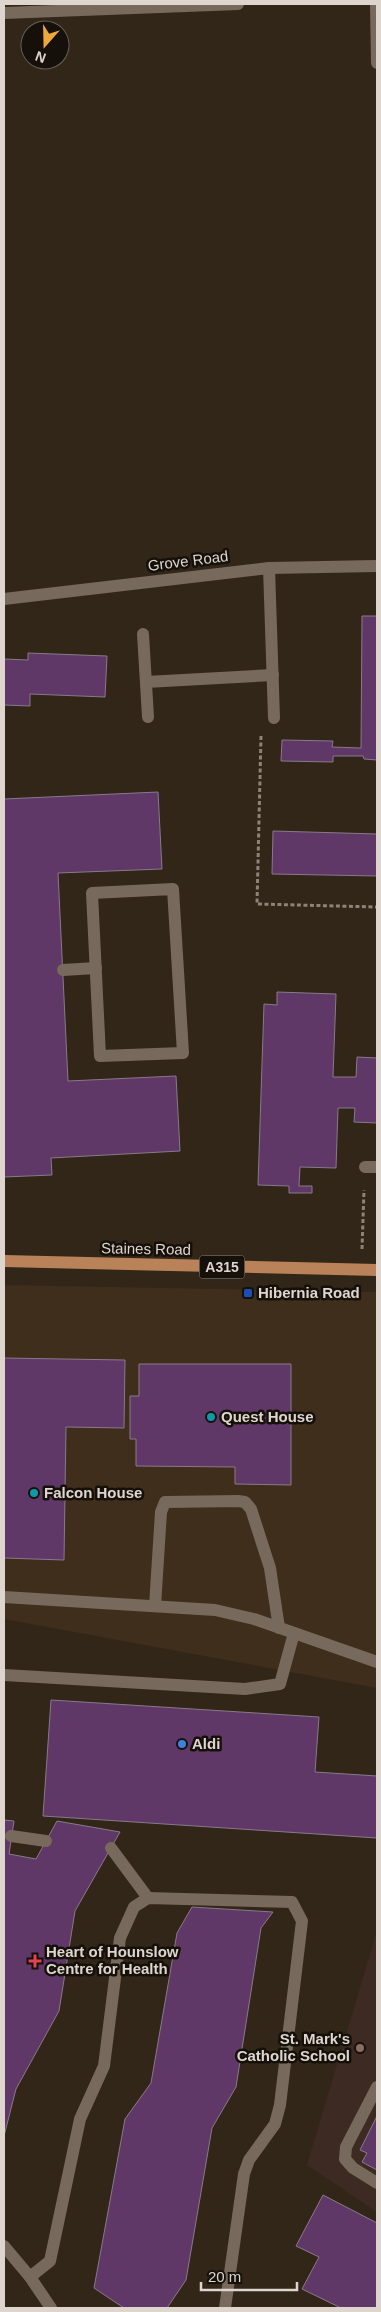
<svg xmlns="http://www.w3.org/2000/svg" width="381" height="2312" font-family="Arial,sans-serif">
	<rect width="100%" height="100%" fill="#322619"/>
	<!-- built -->
	<path fill="#3f2e1c" d="M4,1285L377,1292V1688L4,1619Z"/>
	<!-- education -->
	<path fill="#3d2b23" d="M377,1931V2212L307,2165Z"/>
	<!-- building -->
	<g fill="#603867" stroke="#877a8a">
		<path d="M362,616H377V760L364,759L363,756H333V762L281,761L282,740L333,741L332,747L361,748Z"/>
		<path d="M28,653L107,656L105,697L30,694V706L4,705V659L28,660Z"/>
		<path d="M158,792L162,869L58,873L68,1081L176,1076L180,1151L51,1158L52,1175L4,1177V799Z"/>
		<path d="M273,831L377,834V876L272,874Z"/>
		<path d="M277,992L336,994L333,1077H356L357,1057L377,1058V1123L354,1122L355,1108H338L336,1168L300,1167L299,1186H312V1193H289V1186L258,1185L264,1004L277,1005Z"/>
		<path d="M4,1358L125,1360L124,1428L66,1427L64,1560L4,1558Z"/>
		<path d="M139,1364H291V1485L235,1484V1467L136,1466V1439H130V1396H139Z"/>
		<path d="M51,1700L319,1717L315,1772L377,1776V1838L43,1816Z"/>
		<path d="M4,1820L14,1821L9,1854L36,1859L57,1821L120,1832L75,1911L59,2011L16,2089L4,2136Z"/>
		<path d="M192,1907L273,1912L261,1928L236,2087L212,2128L186,2280L167,2308H124L94,2288L125,2119L151,2083L177,1933Z"/>
		<path d="M377,2116V2170L362,2162L367,2153L360,2150Z"/>
		<path d="M323,2195L377,2223V2308H341L302,2289L319,2257L296,2246Z"/>
	</g>
	<g fill="none" stroke-linecap="round" stroke-linejoin="round">
		<!-- path -->
		<g stroke="#8d8379" stroke-width="3" stroke-dasharray="4 2.5" stroke-linecap="butt">
			<path d="M261,736L257,904L377,907"/>
			<path d="M362,1249L364,1190"/>
		</g>
		<!-- lane -->
		<g stroke="#77695b" stroke-width="12">
			<path d="M143,634L148,717"/>
			<path d="M146,682L273,675"/>
			<path d="M173,889L183,1053L100,1056L92,893Z"/>
			<path d="M63,970L96,968"/>
			<path d="M4,1597L215,1610L254,1619L377,1662"/>
			<path d="M155,1606L161,1512L165,1502L238,1501L245,1502L251,1509L270,1568L279,1628"/>
			<path d="M4,1675L245,1689L280,1684L294,1633"/>
			<path d="M11,1836L46,1841"/>
			<path d="M111,1848L148,1898"/>
			<path d="M377,2087L346,2147L345,2159L353,2168L377,2183"/>
			<path d="M4,2246L30,2277L50,2261L80,2119L104,2066L120,1938L134,1907L148,1898L292,1902L302,1921L280,2105L275,2124L249,2160L244,2174L225,2308"/>
			<path d="M30,2277L51,2308"/>
		</g>
		<!-- street -->
		<g stroke="#77695b" stroke-width="12">
			<path d="M376,4L377,63"/>
			<path d="M4,13L238,4"/>
			<path d="M269,568L274,718"/>
			<path d="M4,599L269,568L377,566"/>
			<path d="M365,1167H377"/>
		</g>
		<!-- primary -->
		<path stroke="#ba8259" stroke-width="12" d="M4,1261L377,1270"/>
	</g>
	<!-- markers -->
	<rect fill="#1a4fb4" stroke="#15100a" stroke-width="2" x="243" y="1288" width="10" height="10" rx="2.5"/>
	<g fill="#0f9aa8" stroke="#15100a" stroke-width="2">
		<circle cx="211" cy="1417" r="5"/>
		<circle cx="34" cy="1493" r="5"/>
	</g>
	<circle fill="#3f7fe0" stroke="#15100a" stroke-width="2" cx="182" cy="1744" r="5"/>
	<path fill="#e0444e" stroke="#15100a" stroke-width="2" d="M32.5 1953.5h5v5h5v5h-5v5h-5v-5h-5v-5h5z"/>
	<circle fill="#8d6e63" stroke="#15100a" stroke-width="2" cx="360" cy="2048" r="5"/>
	<g text-anchor="middle" stroke-width="5" stroke-linejoin="round" paint-order="stroke">
		<!-- shield labels -->
		<rect fill="#15100a" stroke="#a29b93" stroke-width="1" x="199.5" y="1255.5" width="45" height="23" rx="4"/>
		<g font-size="14" font-weight="bold" fill="#ded6ce">
			<text x="222" y="1272">A315</text>
		</g>
		<!-- street labels -->
		<g font-size="15" fill="#ded6ce" stroke="#15100a">
			<text transform="translate(188 561) rotate(-7)" y="5">Grove Road</text>
			<text transform="translate(146 1249) rotate(1)" y="5">Staines Road</text>
		</g>
		<!-- poi labels -->
		<g font-size="15" font-weight="bold" fill="#ded6ce" stroke="#15100a" text-anchor="start">
			<text x="258" y="1298">Hibernia Road</text>
			<text x="221" y="1422">Quest House</text>
			<text x="44" y="1498">Falcon House</text>
			<text x="192" y="1749">Aldi</text>
			<text x="46" y="1957">Heart of Hounslow<tspan x="46" dy="17">Centre for Health</tspan></text>
			<text x="350" y="2044" text-anchor="end">St. Mark's<tspan x="350" dy="17">Catholic School</tspan></text>
		</g>
	</g>
	<!-- border -->
	<rect width="381" height="2312" fill="none" stroke="#ded6ce" stroke-width="10"/>
	<!-- north arrow -->
	<g transform="translate(45 45) rotate(200)"><circle r="24" fill="#15100a" stroke="#655f58"/>
	<path d="M0-4L9 19L0 12L-9 19Z" fill="#eda83b"/>
	<text y="-8" font-size="14" font-weight="bold" text-anchor="middle" fill="#ded6ce">N</text>
	</g>
	<!-- scale -->
	<path d="M201 2282v8h96v-8" fill="none" stroke="#ded6ce" stroke-width="2.5"/>
	<text x="208" y="2282" font-size="15" fill="#ded6ce" stroke="#15100a" stroke-width="4" paint-order="stroke">20 m</text>
</svg>
